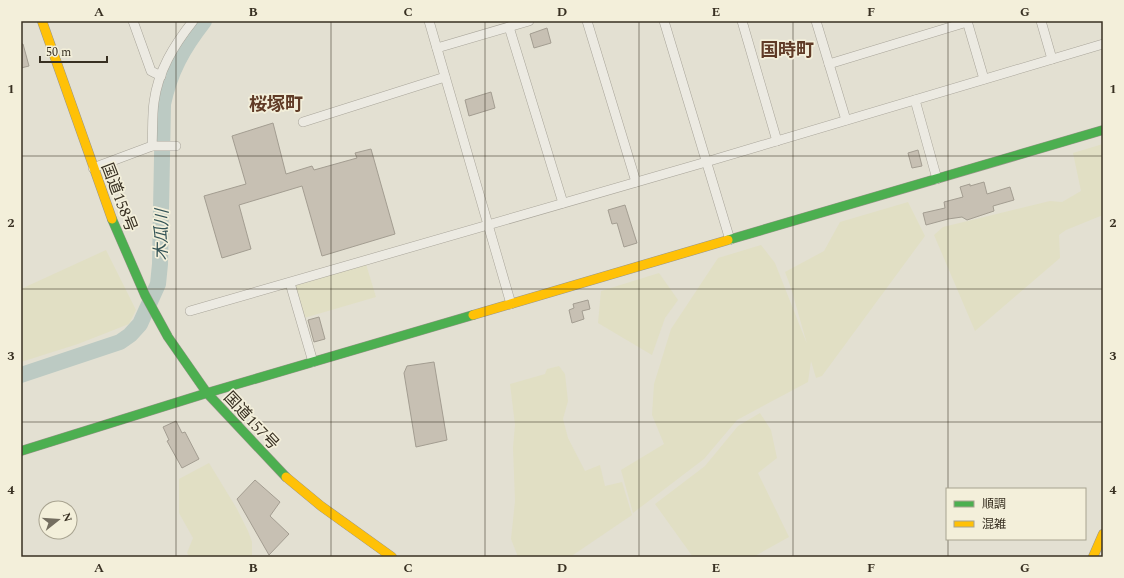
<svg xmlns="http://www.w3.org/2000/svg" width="1124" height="578" font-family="Spectral,'Noto Sans JP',serif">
	<rect width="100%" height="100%" fill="#e3e0d2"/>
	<!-- farmland -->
	<g fill="#e1dfc4">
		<path d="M1103,144V215L1066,230L1059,235L1060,258L975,331L934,235L943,227L1050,201L1062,202L1081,191L1073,153Z"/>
		<path d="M908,202L925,236L822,376L816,378L811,361L808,382L737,420L704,459L633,513L621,470L664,444L652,415L654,384L671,329L718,258L761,245L775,263L807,344L791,288L785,272L824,251L840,222Z"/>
		<path d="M106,250L136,310L129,324L78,344L21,362V289Z"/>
		<path d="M366,264L376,297L304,318L294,286Z"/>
		<path d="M659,273L678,300L665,318L652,355L598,323L601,291Z"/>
		<path d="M559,366L565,374L568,401L563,419L568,438L585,471L600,465L605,486L622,482L632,515L573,555L572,557H518L511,539L515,501L513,448L515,425L510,384L545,374L547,369Z"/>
		<path d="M760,413L771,430L777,458L758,473L789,537L753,557H693L655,504L705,466L738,426Z"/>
		<path d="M209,463L237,509L248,531L252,542V557H190L187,553L193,538L179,513V479Z"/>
	</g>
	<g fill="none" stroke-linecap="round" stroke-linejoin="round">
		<!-- river -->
		<path stroke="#bccac3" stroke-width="16" d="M21,375L120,342L130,335L140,324L158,284L160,264L163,104C170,71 183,48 204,21"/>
	</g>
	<!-- building -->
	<g fill="#c7c0b3" stroke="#a39d91">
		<path d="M547,28L551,43L534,48L530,34Z"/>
		<path d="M21,44H23L29,66L21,68Z"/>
		<path d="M491,92L495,108L469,116L465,100Z"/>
		<path d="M273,123L286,174L312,166L314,170L357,158L355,153L371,149L395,234L322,256L302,186L239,205L251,249L222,258L204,196L246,184L232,136Z"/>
		<path d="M918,150L922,166L912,168L908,153Z"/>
		<path d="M984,182L987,194L1010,187L1014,200L993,206L994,211L967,220L962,217L948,219L926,225L923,213L945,208L944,202L963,197L960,187L970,184V186Z"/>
		<path d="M625,205L637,243L624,247L617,223L612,224L608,210Z"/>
		<path d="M588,300L590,309L582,311L584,319L572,323L569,310L574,308L573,304Z"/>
		<path d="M319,317L325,339L314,342L308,320Z"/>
		<path d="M434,362L447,440L416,447L404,373L407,366Z"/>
		<path d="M176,421L182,433L185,432L199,459L182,468L167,441L169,440L163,427Z"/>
		<path d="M255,480L280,502L270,516L289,534L269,555L237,499Z"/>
	</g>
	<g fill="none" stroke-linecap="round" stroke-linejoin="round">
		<!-- street casing -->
		<g stroke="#a9a59a" stroke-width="10">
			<g id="street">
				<path d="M133,21L151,71L161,76"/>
				<path d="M429,21L511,304"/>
				<path d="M587,21L636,182"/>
				<path d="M664,21L730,240"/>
				<path d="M742,21L777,141"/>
				<path d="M816,21L846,120"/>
				<path d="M967,21L984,79"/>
				<path d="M1041,21L1052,59"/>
				<path d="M509,27L563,203"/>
				<path d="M437,48L529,21"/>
				<path d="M829,64L967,22"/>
				<path d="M915,100L937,179"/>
				<path d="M303,122L445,77"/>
				<path d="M152,146C153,131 152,116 154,102C158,71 174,45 193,21"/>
				<path d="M93,168L152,146H176"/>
				<path d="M290,283L313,362"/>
				<path d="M190,311L706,162L1103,44"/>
			</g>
		</g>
		<!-- fast casing -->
		<g stroke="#99958a" stroke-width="10">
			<g id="fast">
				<path d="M112,219L145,295L168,337L207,393L286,477"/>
				<path d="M728,240L1103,130"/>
				<path d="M207,393L473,315"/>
				<path d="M21,451L207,393"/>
			</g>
		</g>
		<!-- slow casing -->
		<g stroke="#99958a" stroke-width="10">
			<g id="slow">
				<path d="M42,21L112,219"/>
				<path d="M473,315L728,240"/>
				<path d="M286,477L321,506L392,557"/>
				<path d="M1093,557L1103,534"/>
			</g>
		</g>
		<!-- street -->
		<use href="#street" stroke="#eceae2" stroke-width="9"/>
		<!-- fast -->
		<use href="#fast" stroke="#4caf50" stroke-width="9"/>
		<!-- slow -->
		<use href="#slow" stroke="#ffc107" stroke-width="9"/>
	</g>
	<!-- grid -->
	<path fill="none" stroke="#383022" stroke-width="1" stroke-opacity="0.55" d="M176,21V557M331,21V557M485,21V557M639,21V557M793,21V557M948,21V489M21,156H1103M21,289H1103M21,422H1103M948,539V557"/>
	<g text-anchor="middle" stroke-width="3.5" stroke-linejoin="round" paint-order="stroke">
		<!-- street labels -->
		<g font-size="16" fill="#383022" stroke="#f3efda">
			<text transform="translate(120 197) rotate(69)" y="6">国道158号</text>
			<text transform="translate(252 420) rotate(47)" y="6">国道157号</text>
		</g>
		<!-- water labels -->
		<g font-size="17" font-style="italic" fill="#335356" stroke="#f3efda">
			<text transform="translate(161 235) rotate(-89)" y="6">木瓜川</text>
		</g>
		<!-- quarter labels -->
		<g font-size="18" font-weight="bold" fill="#603b26" stroke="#f3efda">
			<text x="787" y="56">国時町</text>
			<text x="276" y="110">桜塚町</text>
		</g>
	</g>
	<!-- border -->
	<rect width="1124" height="578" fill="none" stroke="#f3efda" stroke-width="44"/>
	<!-- legend -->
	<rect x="946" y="488" width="140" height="52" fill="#f3efda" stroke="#a8a390"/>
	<rect x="954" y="501" width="20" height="6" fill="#4caf50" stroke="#a8a390"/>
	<text x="982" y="508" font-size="12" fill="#383022">順調</text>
	<rect x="954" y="521" width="20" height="6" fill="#ffc107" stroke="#a8a390"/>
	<text x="982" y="528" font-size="12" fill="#383022">混雑</text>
	<!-- north arrow -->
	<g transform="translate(58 520) rotate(73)"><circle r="19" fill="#f3efda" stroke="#a8a390"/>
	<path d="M0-3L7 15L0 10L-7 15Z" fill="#746e60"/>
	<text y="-6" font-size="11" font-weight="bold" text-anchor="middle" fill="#383022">N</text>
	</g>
	<!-- scale -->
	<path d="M40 56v6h67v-6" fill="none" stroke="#383022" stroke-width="2"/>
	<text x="46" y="56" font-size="12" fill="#383022" stroke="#f3efda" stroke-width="3" paint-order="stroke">50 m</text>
	<rect x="22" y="22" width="1080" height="534" fill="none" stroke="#383022" stroke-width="1.5"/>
	<g font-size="13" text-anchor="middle" font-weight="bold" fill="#383022">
		<text x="99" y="16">A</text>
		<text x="253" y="16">B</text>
		<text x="408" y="16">C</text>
		<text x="562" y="16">D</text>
		<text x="716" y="16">E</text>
		<text x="871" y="16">F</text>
		<text x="1025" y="16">G</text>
		<text x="11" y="93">1</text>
		<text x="1113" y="93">1</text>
		<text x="11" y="227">2</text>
		<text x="1113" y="227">2</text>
		<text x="11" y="360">3</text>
		<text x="1113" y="360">3</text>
		<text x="11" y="494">4</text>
		<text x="1113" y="494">4</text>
		<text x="99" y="572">A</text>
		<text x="253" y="572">B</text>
		<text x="408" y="572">C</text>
		<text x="562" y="572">D</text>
		<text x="716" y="572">E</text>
		<text x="871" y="572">F</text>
		<text x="1025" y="572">G</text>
	</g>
</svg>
